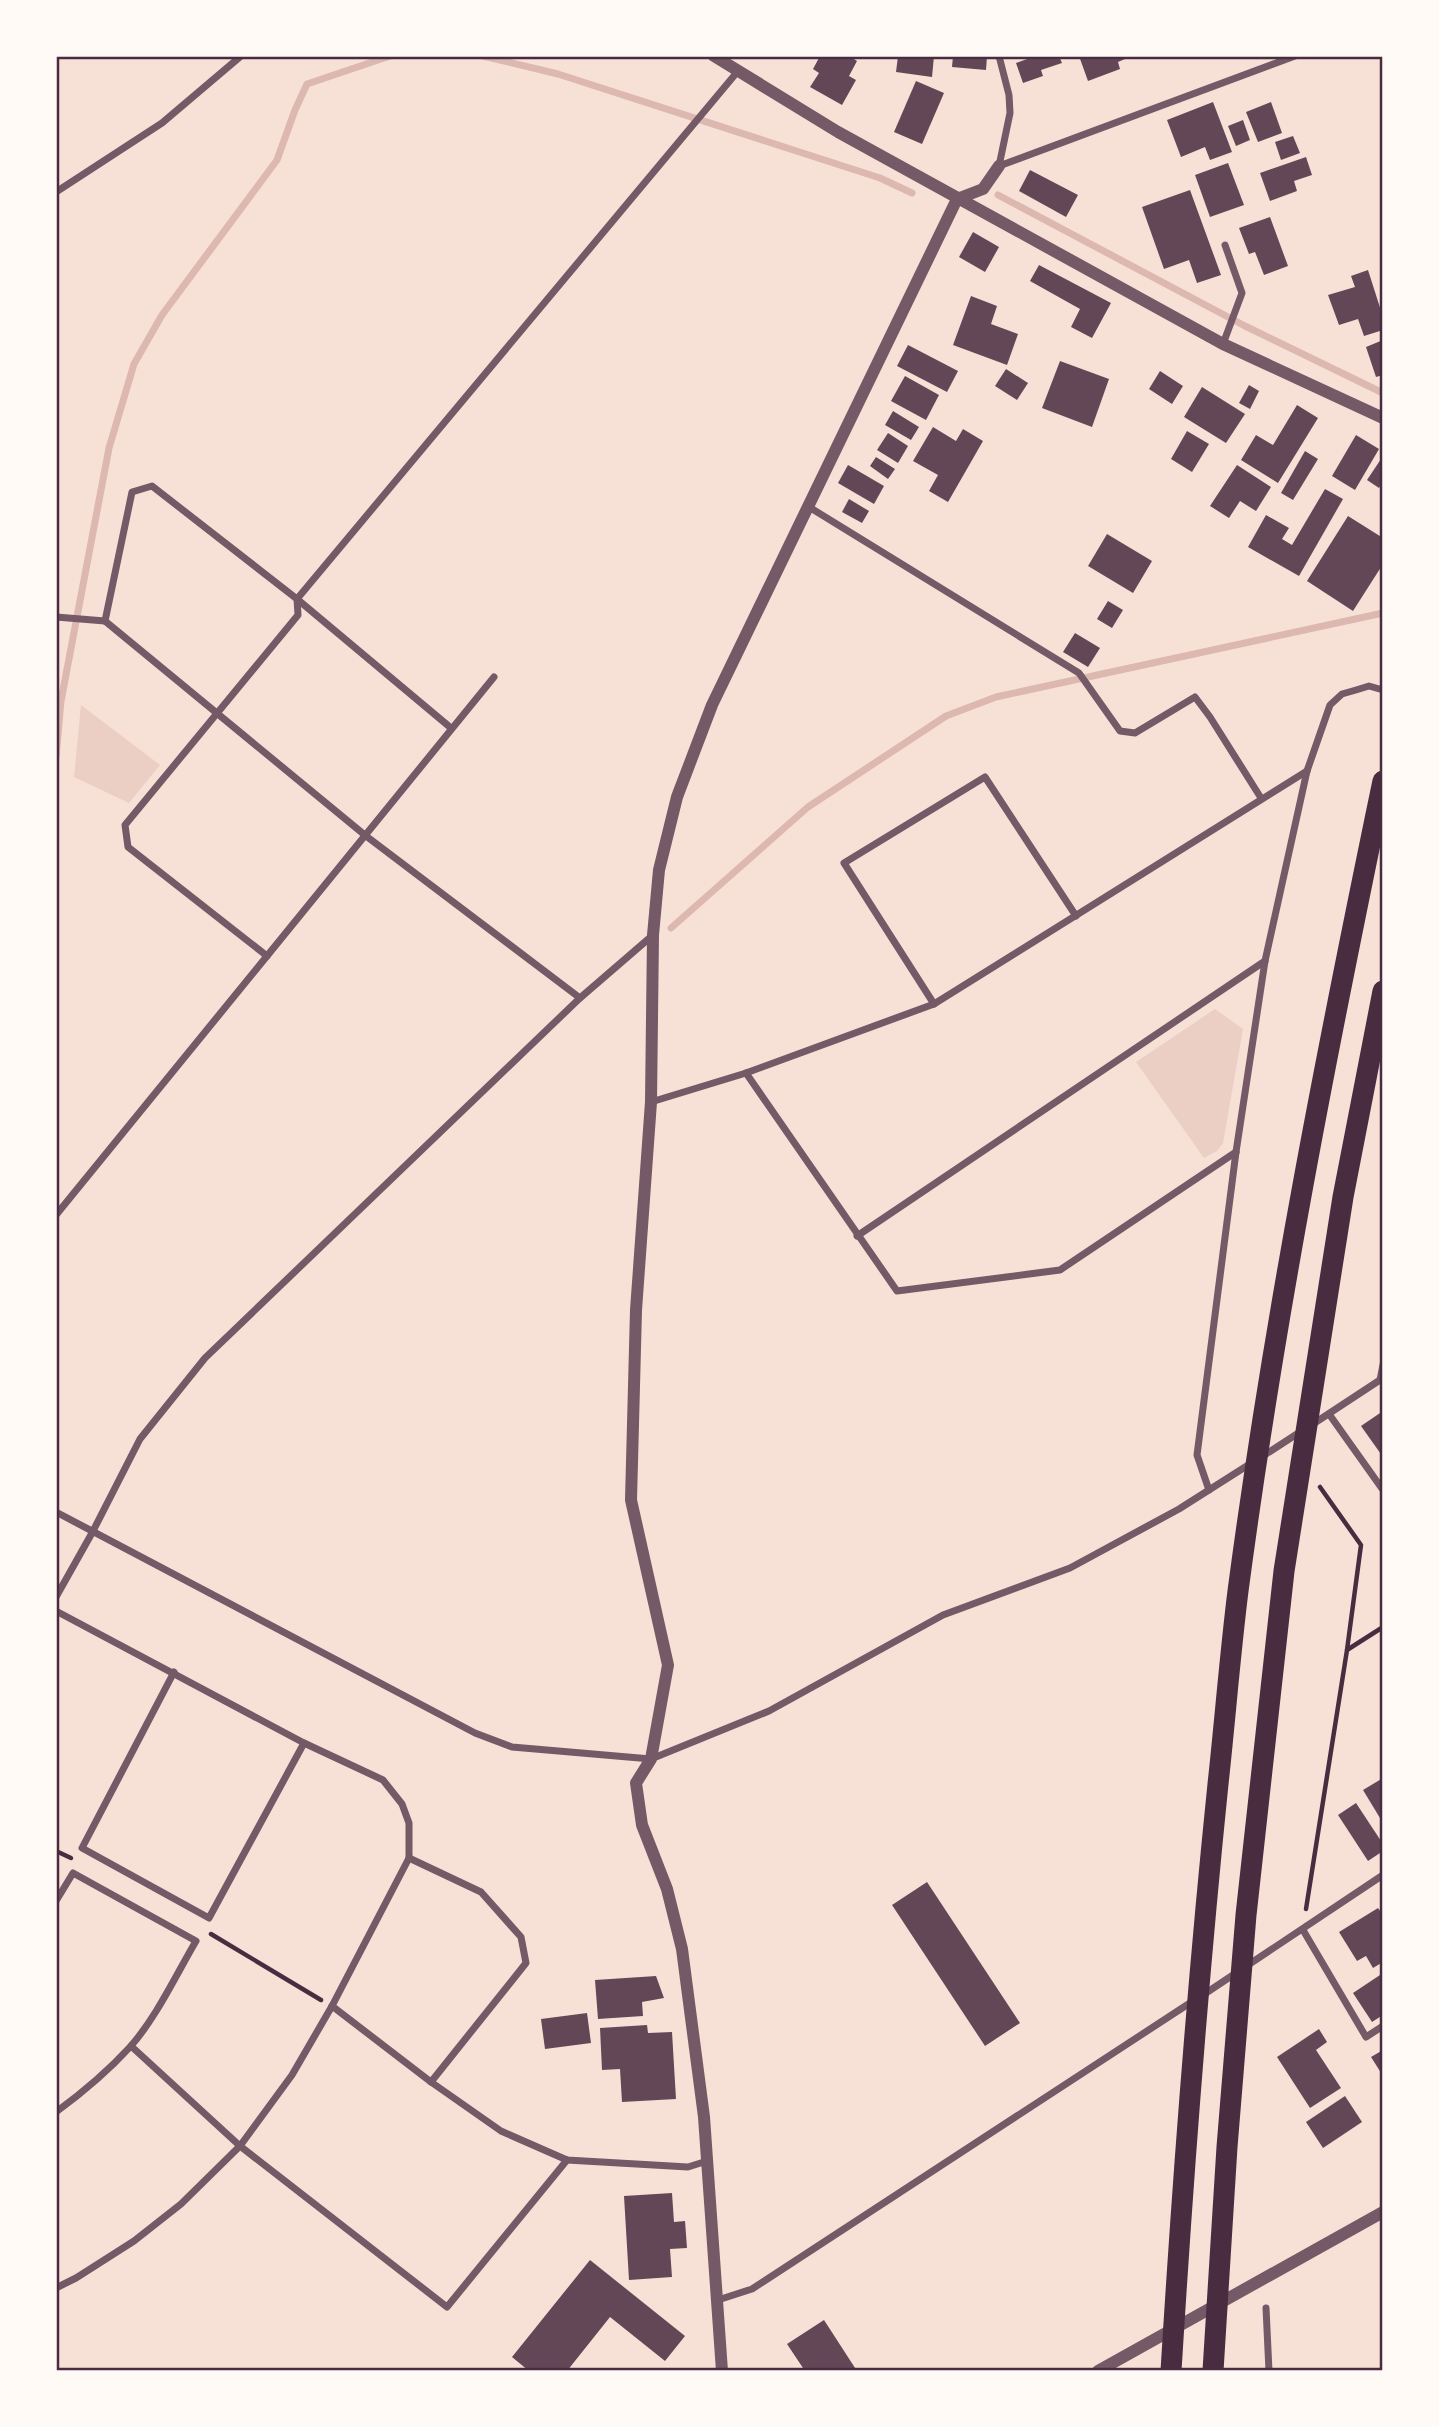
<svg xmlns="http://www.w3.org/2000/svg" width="1439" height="2427" font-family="Quicksand,sans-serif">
	<rect width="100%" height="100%" fill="#f7e1d7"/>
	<!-- green -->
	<g fill="#ebcfc5">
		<path d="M81,705L160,765L129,803L74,777Z"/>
		<path d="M1215,1009L1243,1029L1223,1143L1217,1151L1204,1158L1136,1062Z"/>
	</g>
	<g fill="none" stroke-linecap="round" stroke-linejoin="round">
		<!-- stream -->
		<g stroke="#dcb8b0" stroke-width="7">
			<path d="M483,56L558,74L880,178L912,193"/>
			<path d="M998,195L1245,326L1383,393"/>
			<path d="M56,757L61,701L109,448L134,364L162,315L277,160L295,110L307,84L390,56"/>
			<path d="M671,928L808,807L946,716L996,697L1383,613"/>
		</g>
	</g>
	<!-- building -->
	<g fill="#644757">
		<path d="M820,56H849L857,61L849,76L856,80L842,105L810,87L819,73L813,69Z"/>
		<path d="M898,56H934L932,77L896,72Z"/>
		<path d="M953,56H987L986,70L952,67Z"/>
		<path d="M1030,56H1059L1062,63L1041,70L1043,76L1023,83L1016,63L1030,58Z"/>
		<path d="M1079,56H1124L1125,59L1118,62L1120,69L1088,81Z"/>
		<path d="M916,81L944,93L922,144L894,132Z"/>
		<path d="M1213,102L1232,152L1210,160L1205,147L1181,157L1167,120Z"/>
		<path d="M1271,102L1282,133L1258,142L1246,112Z"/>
		<path d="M1243,120L1250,140L1236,146L1228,126Z"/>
		<path d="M1293,136L1300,153L1281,160L1275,142Z"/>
		<path d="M1306,157L1312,175L1294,181L1297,191L1270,201L1260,173Z"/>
		<path d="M1228,163L1244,205L1210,217L1195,175Z"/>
		<path d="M1030,170L1078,195L1066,217L1019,191Z"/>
		<path d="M1190,190L1221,275L1197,283L1189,260L1164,269L1142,207Z"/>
		<path d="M1270,217L1288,266L1264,275L1255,252L1249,254L1239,228Z"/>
		<path d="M973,232L999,247L985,272L959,257Z"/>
		<path d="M1039,265L1111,303L1092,338L1071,327L1080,309L1030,281Z"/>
		<path d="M1368,270L1383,317V330L1364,336L1358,319L1339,325L1328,295L1355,287L1351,276Z"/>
		<path d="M971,296L997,306L991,324L1018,334L1007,365L953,345Z"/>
		<path d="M1383,340V375L1376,377L1366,347Z"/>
		<path d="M908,345L958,371L947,392L897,366Z"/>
		<path d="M1060,361L1109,379L1092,427L1042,408Z"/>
		<path d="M1006,369L1028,383L1017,400L995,386Z"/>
		<path d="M1160,371L1183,386L1172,404L1149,389Z"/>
		<path d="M905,376L939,395L926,420L891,401Z"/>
		<path d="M1249,385L1259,391L1250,409L1239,403Z"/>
		<path d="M1202,387L1245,414L1226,443L1184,417Z"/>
		<path d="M1297,405L1318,418L1278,483L1241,460L1256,435L1273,445Z"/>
		<path d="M893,411L919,427L911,440L885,425Z"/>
		<path d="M933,427L956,441L963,429L983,441L948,502L929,491L938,475L913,461Z"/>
		<path d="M1187,431L1209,444L1192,472L1171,459Z"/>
		<path d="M888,433L908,446L898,463L877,450Z"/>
		<path d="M1356,435L1379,449L1355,490L1332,476Z"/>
		<path d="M1305,451L1318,459L1293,500L1281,493Z"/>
		<path d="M1383,456V482L1379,488L1367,480Z"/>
		<path d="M876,457L895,469L888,479L870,466Z"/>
		<path d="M848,465L884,486L874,504L838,483Z"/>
		<path d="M1237,465L1271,487L1256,511L1240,501L1229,518L1210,506Z"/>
		<path d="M1325,489L1343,499L1299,576L1248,547L1266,515L1289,528L1282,539L1292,545Z"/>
		<path d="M849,499L869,511L862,523L842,512Z"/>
		<path d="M1348,516L1383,538V564L1353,611L1307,581Z"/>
		<path d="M1107,534L1152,561L1133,593L1088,566Z"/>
		<path d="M1108,601L1123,610L1112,628L1097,619Z"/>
		<path d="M1075,633L1100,648L1088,667L1063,652Z"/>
		<path d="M1383,1411V1457L1361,1426Z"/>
		<path d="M1383,1778V1823L1363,1790Z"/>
		<path d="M1356,1803L1383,1844V1851L1368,1861L1338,1815Z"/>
		<path d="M927,1882L1020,2023L985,2046L892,1905Z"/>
		<path d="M1378,1908L1383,1915V1962L1373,1968L1366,1956L1357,1961L1339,1932Z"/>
		<path d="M1383,1973V2015L1372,2022L1353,1993Z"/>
		<path d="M656,1976L664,1998L642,2002L643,2016L598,2019L595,1980Z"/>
		<path d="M587,2013L591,2043L545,2049L541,2019Z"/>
		<path d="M647,2025L648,2033L672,2032L676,2099L622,2102L620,2069L602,2070L600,2028Z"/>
		<path d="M1319,2029L1327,2042L1316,2050L1341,2088L1310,2108L1277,2057Z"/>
		<path d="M1383,2050V2076L1371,2057Z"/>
		<path d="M1345,2096L1362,2122L1323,2148L1306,2122Z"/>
		<path d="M672,2193L674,2222L685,2221L687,2248L670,2249L672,2277L629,2280L624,2196Z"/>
		<path d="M590,2260L685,2336L665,2361L610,2317L567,2371H529L512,2357Z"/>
		<path d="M824,2320L857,2371H805L787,2344Z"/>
	</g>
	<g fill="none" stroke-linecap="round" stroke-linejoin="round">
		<!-- path -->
		<g stroke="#4a2c40" stroke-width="4.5">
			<path d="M1347,1650L1383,1627"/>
			<path d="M56,1851L71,1858"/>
			<path d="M1306,1909L1347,1650L1361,1545L1320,1487"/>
			<path d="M211,1934L321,2000"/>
		</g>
		<!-- minor -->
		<g stroke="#755966" stroke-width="7">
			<path d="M999,56L1009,95L1010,113L999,166L1295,56"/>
			<path d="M56,192L162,123L241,56"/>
			<path d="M1223,344L1242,293L1225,245"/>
			<path d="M809,507L1079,673L1120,731L1135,733L1195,697L1210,717L1261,798"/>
			<path d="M56,617L105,621L366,836L580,998"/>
			<path d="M105,621L132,492L152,486L297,599L451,728"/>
			<path d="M267,956L494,677"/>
			<path d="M934,1004L844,863L985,777L1076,916"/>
			<path d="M746,1073L897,1291L1060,1270L1236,1152"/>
			<path d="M651,1102L746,1073L934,1004L1307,771"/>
			<path d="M56,1215L267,956L128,847L125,825L298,615L297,599L738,71"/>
			<path d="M857,1236L1265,961"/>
			<path d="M1380,1380L1383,1365"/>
			<path d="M1329,1414L1383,1490"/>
			<path d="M1310,1426L1383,1378"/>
			<path d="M1263,1456L1300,1432"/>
			<path d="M1209,1490L1197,1455L1236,1152L1265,961L1307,771L1330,705L1342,694L1356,690L1369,686L1383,690"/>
			<path d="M56,1512L475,1733L512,1747L651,1759L769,1711L943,1615L1070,1568L1179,1509L1253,1462"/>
			<path d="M56,1597L92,1533L140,1439L205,1358L580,998L653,935"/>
			<path d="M56,1611L304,1743L383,1780L402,1804L409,1823V1858L332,2006L292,2075L240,2146L181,2204L134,2241L76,2278L56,2288"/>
			<path d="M174,1672L82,1848L209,1918L304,1743"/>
			<path d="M409,1858L481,1892L521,1937L526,1963L431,2082"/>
			<path d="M56,1901L73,1873L196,1941C176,1975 156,2018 130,2047C108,2071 82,2093 56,2112"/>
			<path d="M1303,1930L1366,2037L1383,2026"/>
			<path d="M1203,1995L1383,1875"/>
			<path d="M332,2006L431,2082L501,2131L567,2160L688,2167L707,2161"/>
			<path d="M131,2046L240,2146L447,2307L567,2160"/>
			<path d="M718,2300L752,2289L1193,2001"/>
			<path d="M1266,2308L1269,2371"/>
		</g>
		<!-- tertiary -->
		<g stroke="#755966" stroke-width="12">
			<path d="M714,56L838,132L1223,344L1383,418"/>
			<path d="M722,2371L704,2117L682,1949L667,1889L642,1825L636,1783L651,1759L668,1665L631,1500L636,1310L651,1102L653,935L659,870L677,797L712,705L957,199L983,189L999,166"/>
			<path d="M1098,2371L1383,2212"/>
		</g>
		<!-- motorway -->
		<g stroke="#4a2c40" stroke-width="21">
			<path d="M1171,2371C1183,2175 1198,1979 1218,1784C1225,1720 1230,1655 1238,1591C1274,1319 1327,1050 1383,781"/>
			<path d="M1213,2371L1227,2147L1246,1915L1284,1571L1343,1197L1383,991"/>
		</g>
	</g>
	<!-- border -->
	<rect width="1439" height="2427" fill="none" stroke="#fffaf5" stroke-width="116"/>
	<rect x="58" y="58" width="1323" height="2311" fill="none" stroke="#4a2c40" stroke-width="2.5"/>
</svg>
